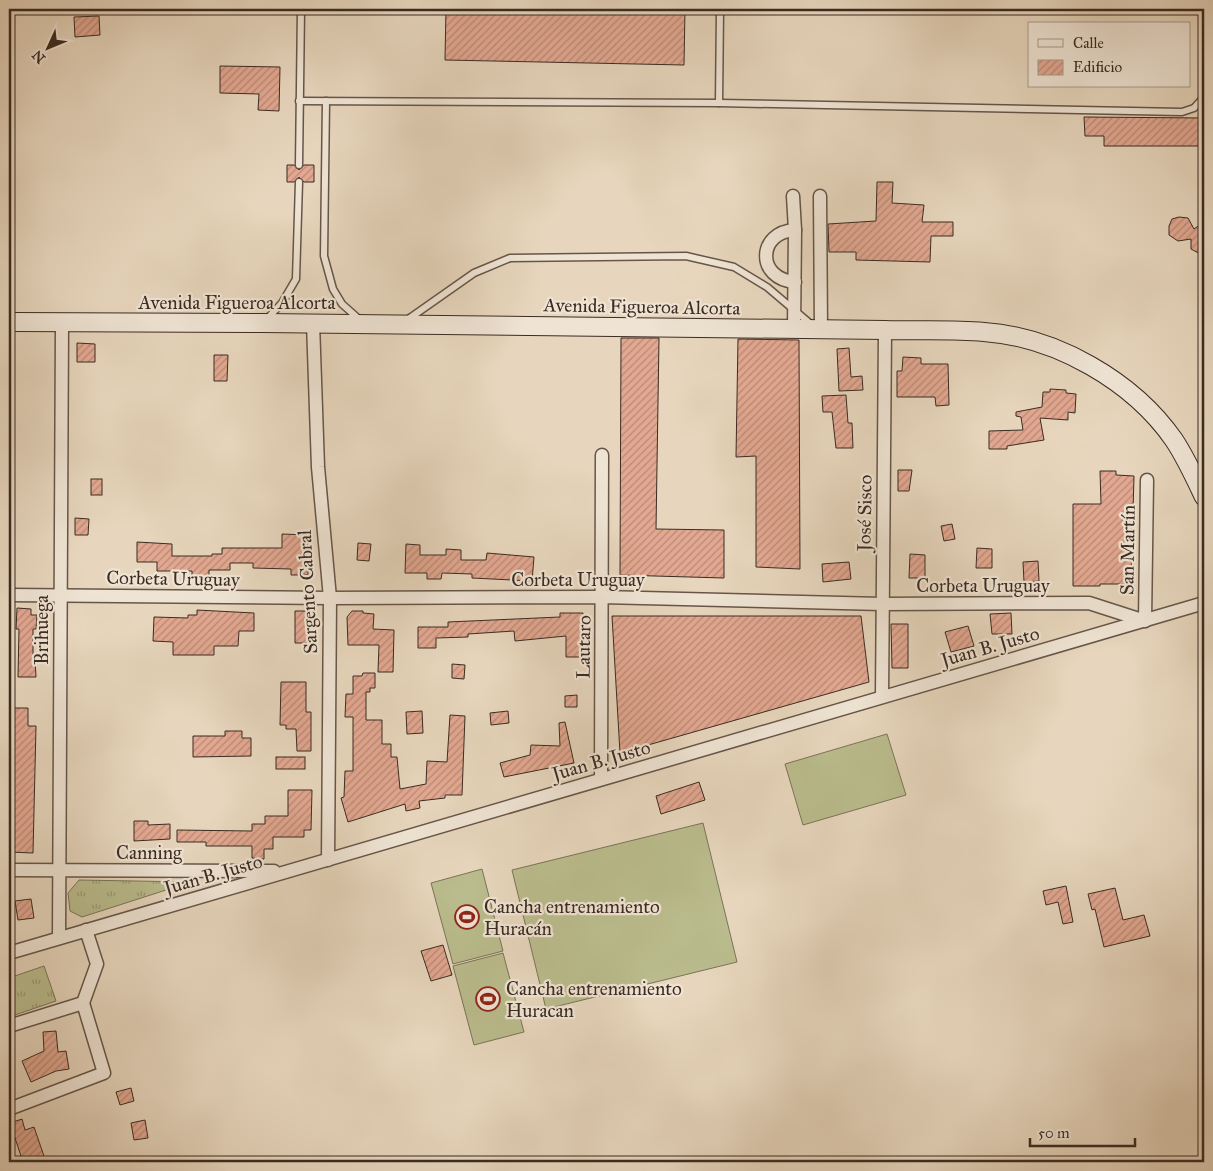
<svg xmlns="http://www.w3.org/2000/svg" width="1213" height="1171" font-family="'IM FELL Great Primer',serif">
	<defs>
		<pattern id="grass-tufts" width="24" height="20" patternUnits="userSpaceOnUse" patternTransform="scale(1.25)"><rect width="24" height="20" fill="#babc8d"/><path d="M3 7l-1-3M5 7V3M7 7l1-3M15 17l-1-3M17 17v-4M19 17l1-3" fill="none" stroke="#989973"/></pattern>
		<pattern id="building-hatch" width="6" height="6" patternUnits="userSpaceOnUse" patternTransform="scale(1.25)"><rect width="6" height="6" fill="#e3a891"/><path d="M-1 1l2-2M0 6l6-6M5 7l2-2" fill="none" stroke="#b98976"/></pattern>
	</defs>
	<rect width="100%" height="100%" fill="#e7d6bd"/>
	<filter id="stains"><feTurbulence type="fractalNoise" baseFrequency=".004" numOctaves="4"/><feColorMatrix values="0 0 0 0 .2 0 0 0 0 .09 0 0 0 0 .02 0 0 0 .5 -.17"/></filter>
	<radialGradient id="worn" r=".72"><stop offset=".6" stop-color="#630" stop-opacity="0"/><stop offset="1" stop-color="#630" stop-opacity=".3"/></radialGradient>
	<!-- grass -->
	<g fill="url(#grass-tufts)" stroke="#7a7458">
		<path d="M79,880L191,882L82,917L70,911L68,893Z"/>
		<path d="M44,966L56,1001L9,1017V978Z"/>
	</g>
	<!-- garden -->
	<g fill="#babc8d" stroke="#7a7458">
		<path d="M887,734L906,795L803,825L785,764Z"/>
		<path d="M703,823L737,962L546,1009L512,870Z"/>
		<path d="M482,869L503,951L453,964L431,883Z"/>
		<path d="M503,953L524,1032L474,1045L453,966Z"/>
	</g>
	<!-- building -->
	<g fill="url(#building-hatch)" stroke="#3b2b22">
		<path d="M446,9H685L684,65L445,60Z"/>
		<path d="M99,16L100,35L75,37L74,17Z"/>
		<path d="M220,66L280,67L279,111L258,110L259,94L220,93Z"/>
		<path d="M1084,117L1204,118V146H1104V136H1085Z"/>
		<path d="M287,165H294L299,170L304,165H314V182H304L299,177L294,182H287Z"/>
		<path d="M877,182H893L892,203L924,205L922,222H953V236H931L930,262L856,260V252H829L828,224L876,221Z"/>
		<path d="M1179,217L1188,218L1194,229L1204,222V256L1191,249V239L1178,241L1169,235V226L1172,219Z"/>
		<path d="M621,338H659L656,529L724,530V578L620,575Z"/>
		<path d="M738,339L799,340L800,569L756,567V456L736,457Z"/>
		<path d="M77,343L95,344V362H77Z"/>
		<path d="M849,348L851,377L862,376L863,390L839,391L837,349Z"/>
		<path d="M214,355H228L227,381H214Z"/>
		<path d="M903,357L921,358V364H948L949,405L936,406L935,397H897V371H902Z"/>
		<path d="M1050,389L1066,390V393L1076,394L1075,413L1068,412V420L1040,418L1044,440L1007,446V449H989V431L1023,430L1021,417L1016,416V412L1042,407L1043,392H1050Z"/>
		<path d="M846,395L848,423H852L853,448H836L832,412H823L822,396Z"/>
		<path d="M898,470H912L909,491H898Z"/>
		<path d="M1100,471H1116V475L1134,476L1131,584H1100V586H1073V504H1101Z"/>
		<rect x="91" y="479" width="11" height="16"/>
		<path d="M75,518L89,519L88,535H75Z"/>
		<path d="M952,524L955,539L944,541L941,526Z"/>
		<path d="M282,534L307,535L308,575H291V569L253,568V563H230V570H209V577L192,576V571H157V562H137V542L172,544V556H212V554H222V548H282Z"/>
		<path d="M358,543L371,544L369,561L357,560Z"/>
		<path d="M406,544L420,545V555H446V549L461,550V560H486L487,553L534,557L532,581L472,578V574L442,573L441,579H427V573H405Z"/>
		<path d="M977,548L992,549V568H976Z"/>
		<path d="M910,554L925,555V578H909Z"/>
		<path d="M1038,561L1039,581L1024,582L1023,562Z"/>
		<path d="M849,562L851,579L823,582L822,564Z"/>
		<path d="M17,608L31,609V615H37L36,629H33V659H35L36,677H18L19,629H16Z"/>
		<path d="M197,610L254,613V631H239L238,646H214V655H173V642L153,641L154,617L188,618V615H197Z"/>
		<path d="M295,611H306L310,615L311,643H295Z"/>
		<path d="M352,611H363V613L374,614L373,629L394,630L393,672H378L379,645H348L347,617Z"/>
		<path d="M560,613H583L584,657H566V636L515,641L514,631L468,634V637L436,638V648H418V627H448V622L560,617Z"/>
		<path d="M1011,613L1012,634H992L990,614Z"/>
		<path d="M612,616H861L869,682L620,753Z"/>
		<path d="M891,624H908V668H892Z"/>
		<path d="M968,626L974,646L951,652L945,632Z"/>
		<path d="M452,664L465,665L464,679L452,678Z"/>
		<path d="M363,673H375V688H370V692H366V720H382V744H391V757H397L400,789L426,784L427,761L447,762L450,715L465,716L462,795H445V798L419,801L420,808L406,811L405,804L348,822L341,798L344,797L345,771H353V717H345L346,694H353V676H362Z"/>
		<path d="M281,682H306V712H311V751H297L296,729H286V725H280Z"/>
		<path d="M577,695V707H565V696Z"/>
		<path d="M9,708H28V726H36L33,853L9,852Z"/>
		<path d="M422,711L423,733L407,734L406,712Z"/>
		<path d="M508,711L509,723L491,725L490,713Z"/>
		<path d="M565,722L574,763L504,777L500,763L530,755L531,745L560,746L559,723Z"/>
		<path d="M225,731H242V738H251V756L193,757V736H225Z"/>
		<rect x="276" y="757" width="29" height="12"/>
		<path d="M699,782L705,800L661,814L656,796Z"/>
		<path d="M288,790H312L311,830H304V837H273V849H264V859L252,858V846H206V842H177V830L252,831V824H265V816H288Z"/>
		<path d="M134,821H148V825L170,824V839L134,841Z"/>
		<path d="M1066,886L1073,922L1063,924L1058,902L1046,905L1043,891Z"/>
		<path d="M1115,888L1123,920L1144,915L1150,936L1104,947L1095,909L1092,910L1088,894Z"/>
		<path d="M31,899L34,918L18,920L15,901Z"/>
		<path d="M443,945L452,975L431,981L421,951Z"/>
		<path d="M56,1031L58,1052L66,1051L69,1069L56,1071L31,1082L22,1061L44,1051L43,1032Z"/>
		<path d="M131,1088L134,1101L120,1105L116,1092Z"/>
		<path d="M22,1119L25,1130L34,1127L46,1162H23L10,1123Z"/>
		<path d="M145,1120L148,1138L134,1140L131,1123Z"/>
	</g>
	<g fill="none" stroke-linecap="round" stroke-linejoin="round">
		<!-- service casing -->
		<g stroke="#665649" stroke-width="9">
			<g id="service">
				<path d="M299,101L719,103L1182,112L1194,108L1204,97"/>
				<path d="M326,101L324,256L333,289L342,304L360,320"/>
				<path d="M719,103L720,9"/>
				<path d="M299,165L301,9"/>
				<path d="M266,320L282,303L296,279L299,182"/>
				<path d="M407,320L474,273L510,258L686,256L734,267L767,287L813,326"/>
			</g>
		</g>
		<!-- minor casing -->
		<g stroke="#665649" stroke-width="15">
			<g id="minor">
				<path d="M793,196L795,230L794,329"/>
				<path d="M820,196L821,330"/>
				<path d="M795,282C756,279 757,232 795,230"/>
				<path d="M313,323L318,467L330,598L328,860"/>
				<path d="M9,595L330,598L602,597L882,604L1089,603L1145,621L1147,480"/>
				<path d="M882,697L885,330"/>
				<path d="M601,779L602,455"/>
				<path d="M9,870L274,871"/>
				<path d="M59,938L62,322"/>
				<path d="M9,953L1204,603"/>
				<path d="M9,1026L83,1003"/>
				<path d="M9,1109L104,1073L83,1003L97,964L86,930"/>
			</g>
		</g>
		<!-- secondary casing -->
		<g stroke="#3b2b22" stroke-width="20">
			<path id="secondary" d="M9,322L263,323L885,330C918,331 951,329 984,332C1056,337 1133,381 1174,440C1186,458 1195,478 1204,497"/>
		</g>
		<!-- service -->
		<use href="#service" stroke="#efe4d4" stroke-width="6"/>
		<!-- minor -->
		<use href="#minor" stroke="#efe4d4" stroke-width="12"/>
		<!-- secondary -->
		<use href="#secondary" stroke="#efe4d4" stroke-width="18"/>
	</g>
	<!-- icons -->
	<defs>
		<g id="stadium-ring" transform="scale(1.25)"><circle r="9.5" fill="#efe4d4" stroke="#8f2418" stroke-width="1.5"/><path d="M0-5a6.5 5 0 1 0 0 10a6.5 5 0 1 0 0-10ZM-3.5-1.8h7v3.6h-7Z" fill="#8f2418"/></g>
	</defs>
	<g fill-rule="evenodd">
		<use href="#stadium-ring" x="467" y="917"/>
		<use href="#stadium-ring" x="488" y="999"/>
	</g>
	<g text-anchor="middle" stroke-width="4.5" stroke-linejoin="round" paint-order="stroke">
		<!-- street labels -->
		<g font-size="19" fill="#3b2b22" stroke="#efe4d4">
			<text x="237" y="309">Avenida Figueroa Alcorta</text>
			<text transform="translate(642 306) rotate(1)" y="7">Avenida Figueroa Alcorta</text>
			<text transform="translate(864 513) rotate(-89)" y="7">José Sisco</text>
			<text transform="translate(1127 550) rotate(-89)" y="7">San Martín</text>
			<text transform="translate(173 578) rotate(1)" y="7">Corbeta Uruguay</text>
			<text x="578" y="586">Corbeta Uruguay</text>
			<text x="983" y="592">Corbeta Uruguay</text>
			<text transform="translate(307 592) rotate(-93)" y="7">Sargento Cabral</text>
			<text transform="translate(41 630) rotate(-90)" y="7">Brihuega</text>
			<text transform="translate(990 646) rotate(-16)" y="7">Juan B. Justo</text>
			<text transform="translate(583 647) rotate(-89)" y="7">Lautaro</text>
			<text transform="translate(601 760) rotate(-16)" y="7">Juan B. Justo</text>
			<text x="149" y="859">Canning</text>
			<text transform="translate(213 874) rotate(-16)" y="7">Juan B. Justo</text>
		</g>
		<!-- poi labels -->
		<g font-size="19" fill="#3b2b22" stroke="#efe4d4" text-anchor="start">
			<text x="484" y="913">Cancha entrenamiento<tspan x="484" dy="22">Huracán</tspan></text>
			<text x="506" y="995">Cancha entrenamiento<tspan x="506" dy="22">Huracan</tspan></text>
		</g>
	</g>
	<!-- margin -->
	<rect width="1213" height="1171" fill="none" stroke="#e7d6bd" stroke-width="30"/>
	<rect x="10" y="10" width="1193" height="1151" fill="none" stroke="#3b2b22" stroke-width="2.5"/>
	<rect x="15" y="15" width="1183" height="1141" fill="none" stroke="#3b2b22"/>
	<!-- legend -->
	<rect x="1028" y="22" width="162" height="65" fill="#efe4d4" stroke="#a79a8d"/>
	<rect x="1038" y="39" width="25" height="8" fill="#efe4d4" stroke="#a79a8d"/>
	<text x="1073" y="48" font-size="15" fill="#3b2b22">Calle</text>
	<rect x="1038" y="60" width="25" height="15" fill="url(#building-hatch)" stroke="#a79a8d"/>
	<text x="1073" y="72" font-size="15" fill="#3b2b22">Edificio</text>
	<!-- north arrow -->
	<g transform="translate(48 48) rotate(226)" stroke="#efe4d4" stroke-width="4" paint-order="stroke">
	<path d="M0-4L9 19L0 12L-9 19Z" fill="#3b2b22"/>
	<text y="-8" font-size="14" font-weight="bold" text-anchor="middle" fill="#3b2b22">N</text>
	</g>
	<!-- scale -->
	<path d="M1030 1138v8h105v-8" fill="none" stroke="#3b2b22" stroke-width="2.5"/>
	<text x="1038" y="1138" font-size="15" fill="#3b2b22" stroke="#efe4d4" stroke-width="4" paint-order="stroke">50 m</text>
	<rect width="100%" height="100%" filter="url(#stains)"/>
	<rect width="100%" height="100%" fill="url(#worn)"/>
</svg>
